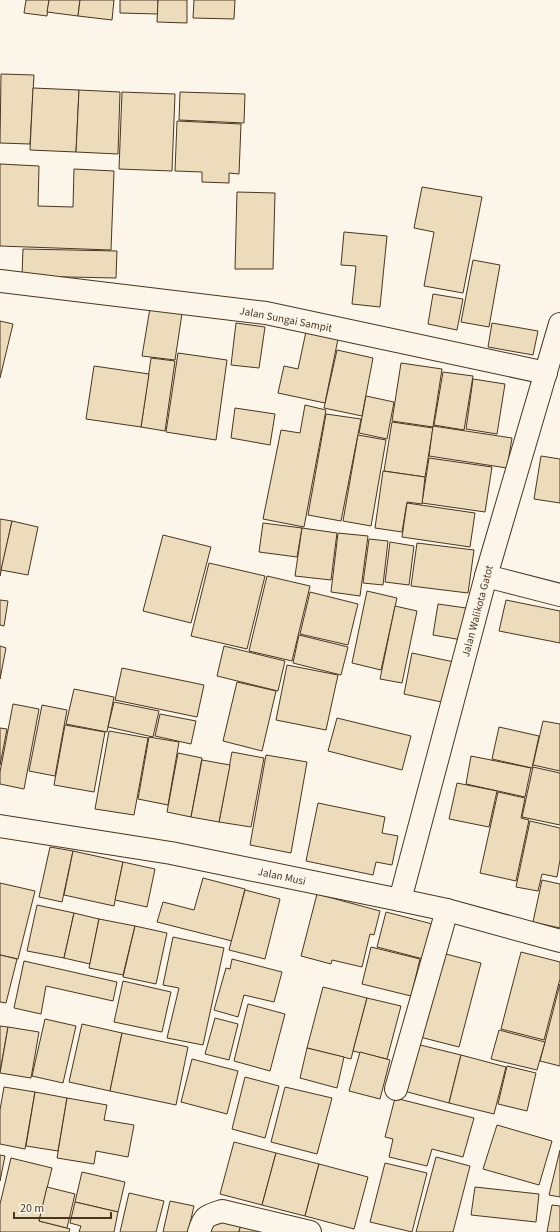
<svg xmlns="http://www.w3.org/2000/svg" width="560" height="1232" font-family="'Source Sans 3',sans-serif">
	<rect width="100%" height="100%" fill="#fbf6e9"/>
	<!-- building -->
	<g fill="#ecdcbc" stroke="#4a3520">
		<path d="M26,0H49L47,16L24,13Z"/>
		<path d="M49,0H80L78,16L47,12Z"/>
		<path d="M80,0H114L112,20L78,16Z"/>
		<path d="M120,0H158V14L120,13Z"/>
		<path d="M158,0H187V23L157,22Z"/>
		<path d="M194,0H235L234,19L193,18Z"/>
		<path d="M1,74L34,75L30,144L0,143Z"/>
		<path d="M33,88L79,90L76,152L30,150Z"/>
		<path d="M79,90L120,92L118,154L76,152Z"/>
		<path d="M122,92L175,94L172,171L119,169Z"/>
		<path d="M180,92L245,94L244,123L179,120Z"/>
		<path d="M177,121L241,124L239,174L229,173V183L202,182V172L175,171Z"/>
		<path d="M0,164L39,166L38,206L73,207L74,169L114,171L111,250L0,246Z"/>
		<path d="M422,187L482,197L463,293L424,286L434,232L414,228Z"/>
		<path d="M237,192L275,193L273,269H235Z"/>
		<path d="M344,232L387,236L380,307L352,304L356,266L341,265Z"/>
		<path d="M23,249L117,251L116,278L22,276Z"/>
		<path d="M473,260L500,265L489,327L461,322Z"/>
		<path d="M433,294L463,299L457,330L428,324Z"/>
		<path d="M151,302L183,307L175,360L142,356Z"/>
		<path d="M0,321L13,324L0,378Z"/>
		<path d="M236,323L265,327L259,368L231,365Z"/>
		<path d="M492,323L538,331L533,355L488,347Z"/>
		<path d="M307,327L339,334L325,403L278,393L284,366L298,369Z"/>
		<path d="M337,350L373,358L362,416L324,408Z"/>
		<path d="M178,353L227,360L216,440L166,432Z"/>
		<path d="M151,358L175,361L165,431L141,427Z"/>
		<path d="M401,363L442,369L433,427L392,421Z"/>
		<path d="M94,366L149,374L141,427L86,419Z"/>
		<path d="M443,372L473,376L464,430L434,425Z"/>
		<path d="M473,379L505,384L497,434L466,429Z"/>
		<path d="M366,396L394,402L387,439L359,433Z"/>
		<path d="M305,405L326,410L304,527L263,519L281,430L300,433Z"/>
		<path d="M235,408L275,414L270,445L231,438Z"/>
		<path d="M326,414L361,419L341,521L308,515Z"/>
		<path d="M392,422L433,428L425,477L384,471Z"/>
		<path d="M433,426L512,438L507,468L429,456Z"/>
		<path d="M358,435L386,440L371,526L343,521Z"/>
		<path d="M541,456L560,459V503L534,499Z"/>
		<path d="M429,458L492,467L485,512L422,503Z"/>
		<path d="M383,471L425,477L422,504L407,502L402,532L375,528Z"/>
		<path d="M407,503L475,513L470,547L402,537Z"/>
		<path d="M0,519L12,521L0,576Z"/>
		<path d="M12,521L38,527L28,575L1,570Z"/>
		<path d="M263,523L302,528L297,557L259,552Z"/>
		<path d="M302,528L337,533L331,580L295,576Z"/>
		<path d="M338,533L368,536L360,596L331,592Z"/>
		<path d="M163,535L211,547L191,623L143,611Z"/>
		<path d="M369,539L388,541L383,585L363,583Z"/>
		<path d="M390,542L414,546L409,585L385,582Z"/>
		<path d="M417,543L474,550L468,593L411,586Z"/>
		<path d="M209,563L265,576L247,649L191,636Z"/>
		<path d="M267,576L310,586L292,661L249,651Z"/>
		<path d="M367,591L397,598L381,670L352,663Z"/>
		<path d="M310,592L358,604L348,645L300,634Z"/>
		<path d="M0,600L8,601L4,626L0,625Z"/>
		<path d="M506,600L560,611V643L499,631Z"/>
		<path d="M438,604L473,609L468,641L433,635Z"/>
		<path d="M395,606L417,611L402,683L380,679Z"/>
		<path d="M299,635L348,647L341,675L293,663Z"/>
		<path d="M0,646L6,648L0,679Z"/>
		<path d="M224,646L285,661L278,691L217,676Z"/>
		<path d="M412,653L454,662L446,703L404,694Z"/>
		<path d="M287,665L338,675L326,730L276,720Z"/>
		<path d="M122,668L204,685L197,717L115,700Z"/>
		<path d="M237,682L276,691L262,751L223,741Z"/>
		<path d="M74,689L114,697L107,732L66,724Z"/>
		<path d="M114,702L159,711L153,737L108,727Z"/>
		<path d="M13,704L39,709L24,789L0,784V772Z"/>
		<path d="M42,705L67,710L55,776L29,771Z"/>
		<path d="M160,714L196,721L191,744L155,736Z"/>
		<path d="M337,718L411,736L402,770L328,751Z"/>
		<path d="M543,721L560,724V771L533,765Z"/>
		<path d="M65,725L105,732L94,792L54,785Z"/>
		<path d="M499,727L539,736L532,768L492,759Z"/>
		<path d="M0,728L7,729L0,765Z"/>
		<path d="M109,731L148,738L134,815L95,809Z"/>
		<path d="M149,737L179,742L168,805L138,799Z"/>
		<path d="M232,752L264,758L251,827L219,822Z"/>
		<path d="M178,753L202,758L191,817L167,812Z"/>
		<path d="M266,755L307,762L291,853L250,845Z"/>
		<path d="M471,756L531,768L525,797L466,784Z"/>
		<path d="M202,760L230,765L219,822L191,817Z"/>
		<path d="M533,767L560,773V825L522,817Z"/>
		<path d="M457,783L497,791L489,827L449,819Z"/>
		<path d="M498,792L525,798L521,818L529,820L516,881L480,873Z"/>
		<path d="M318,803L385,817L382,833L398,836L392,865L376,862L373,875L306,861Z"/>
		<path d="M530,821L560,828V860L557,877L542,874L538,891L516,887Z"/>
		<path d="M50,847L73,851L62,902L39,897Z"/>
		<path d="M73,851L123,862L114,906L64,895Z"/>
		<path d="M123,862L155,869L147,907L115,900Z"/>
		<path d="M203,878L245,889L232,941L157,922L163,902L194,910Z"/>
		<path d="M542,880L560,884V928L533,922Z"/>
		<path d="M0,883L35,891L18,959L0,955Z"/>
		<path d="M245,890L280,899L265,959L229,950Z"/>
		<path d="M317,894L380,911L374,935L370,934L362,967L332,960L331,964L301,956Z"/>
		<path d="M37,905L74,913L64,958L27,951Z"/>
		<path d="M386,912L440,926L431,961L377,947Z"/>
		<path d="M74,913L99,919L90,964L64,958Z"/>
		<path d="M99,919L135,926L123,975L89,968Z"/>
		<path d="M135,926L167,933L156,984L123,977Z"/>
		<path d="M173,937L224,948L203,1045L167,1038L179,988L163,985Z"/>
		<path d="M371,947L420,959L411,996L362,984Z"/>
		<path d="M438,952L481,963L459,1047L416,1036Z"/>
		<path d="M521,952L560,962V979L544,1040L501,1029Z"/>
		<path d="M0,955L17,959L6,1003L0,1002Z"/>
		<path d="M232,959L282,972L274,1002L244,995L238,1017L214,1010L226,968L230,969Z"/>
		<path d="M24,961L117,982L113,1001L46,986L41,1014L14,1008Z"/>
		<path d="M123,981L171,992L162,1032L114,1022Z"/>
		<path d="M560,984V1066L540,1061Z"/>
		<path d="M323,987L367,998L351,1059L307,1048Z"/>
		<path d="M367,998L401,1006L387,1059L353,1051Z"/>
		<path d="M248,1004L285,1014L270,1071L234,1061Z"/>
		<path d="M215,1018L238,1024L229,1060L205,1054Z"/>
		<path d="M45,1019L76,1026L63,1083L32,1076Z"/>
		<path d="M82,1024L122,1033L110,1091L69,1082Z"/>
		<path d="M0,1026L8,1027L0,1072Z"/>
		<path d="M8,1027L39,1032L31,1078L0,1073Z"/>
		<path d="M499,1030L545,1042L537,1070L491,1059Z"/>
		<path d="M122,1033L188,1047L176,1105L110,1091Z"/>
		<path d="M412,1043L461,1055L449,1103L400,1090Z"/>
		<path d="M307,1048L344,1057L337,1088L300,1078Z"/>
		<path d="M360,1052L390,1060L380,1099L349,1091Z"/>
		<path d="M461,1055L506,1067L494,1114L449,1103Z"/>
		<path d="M192,1059L238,1071L227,1114L181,1102Z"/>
		<path d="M507,1066L536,1073L527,1111L498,1104Z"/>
		<path d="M245,1077L279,1086L265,1138L232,1129Z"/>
		<path d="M4,1087L35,1092L25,1149L0,1144V1110Z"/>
		<path d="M285,1087L332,1098L317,1154L271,1142Z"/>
		<path d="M35,1092L67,1098L58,1151L26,1146Z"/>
		<path d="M67,1098L107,1105L104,1120L134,1125L128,1157L96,1151L94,1164L57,1158Z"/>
		<path d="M395,1098L474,1118L463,1157L432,1149L427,1166L389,1157L393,1139L385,1137Z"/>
		<path d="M497,1125L552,1141L539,1185L483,1169Z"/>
		<path d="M234,1142L276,1153L262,1205L220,1194Z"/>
		<path d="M560,1150V1197L549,1195Z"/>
		<path d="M276,1153L319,1164L305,1216L262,1205Z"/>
		<path d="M0,1155L5,1156L0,1181Z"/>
		<path d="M436,1157L470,1166L453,1232H416Z"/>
		<path d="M11,1158L52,1168L39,1221L67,1228L70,1229L69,1232H0V1204Z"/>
		<path d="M385,1163L427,1173L412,1232L370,1222Z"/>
		<path d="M319,1164L368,1177L354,1229L305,1216Z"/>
		<path d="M82,1172L125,1182L118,1212L75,1202Z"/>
		<path d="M47,1187L75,1194L67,1228L39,1221Z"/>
		<path d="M475,1187L539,1194L536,1222L471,1215Z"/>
		<path d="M129,1193L164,1201L156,1232H120Z"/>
		<path d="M170,1201L194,1206L188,1232H163Z"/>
		<path d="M75,1202L118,1212L114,1232H79L81,1226L70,1223Z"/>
		<path d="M552,1205L560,1206V1232H547Z"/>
		<path d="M213,1218L241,1224L239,1232H209Z"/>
		<path d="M241,1224L273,1232H239Z"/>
	</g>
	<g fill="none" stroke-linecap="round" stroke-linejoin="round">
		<!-- street casing -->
		<g stroke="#4a3520" stroke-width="24">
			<g id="street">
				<path d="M0,281L266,313L546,373"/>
				<path d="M486,576L560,595"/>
				<path d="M0,826L171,853L400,900L447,910L560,941"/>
				<path d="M400,900L486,576L560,324"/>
				<path d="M396,1089L447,910"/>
				<path d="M199,1232C204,1216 206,1216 222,1211L310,1232"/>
			</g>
		</g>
		<!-- street -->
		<use href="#street" stroke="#fbf6e9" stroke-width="22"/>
	</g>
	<g text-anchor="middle" stroke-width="3" stroke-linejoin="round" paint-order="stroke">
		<!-- street labels -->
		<g font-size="11" fill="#4a3520" stroke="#fbf6e9">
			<text transform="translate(286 319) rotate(11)" y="4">Jalan Sungai Sampit</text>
			<text transform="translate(477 611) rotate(-75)" y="4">Jalan Walikota Gatot</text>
			<text transform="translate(282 876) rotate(12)" y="4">Jalan Musi</text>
		</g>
	</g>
	<!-- scale -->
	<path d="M14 1212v6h97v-6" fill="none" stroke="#4a3520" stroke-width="2"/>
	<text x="20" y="1212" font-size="12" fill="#4a3520" stroke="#fbf6e9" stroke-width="3" paint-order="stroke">20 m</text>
</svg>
